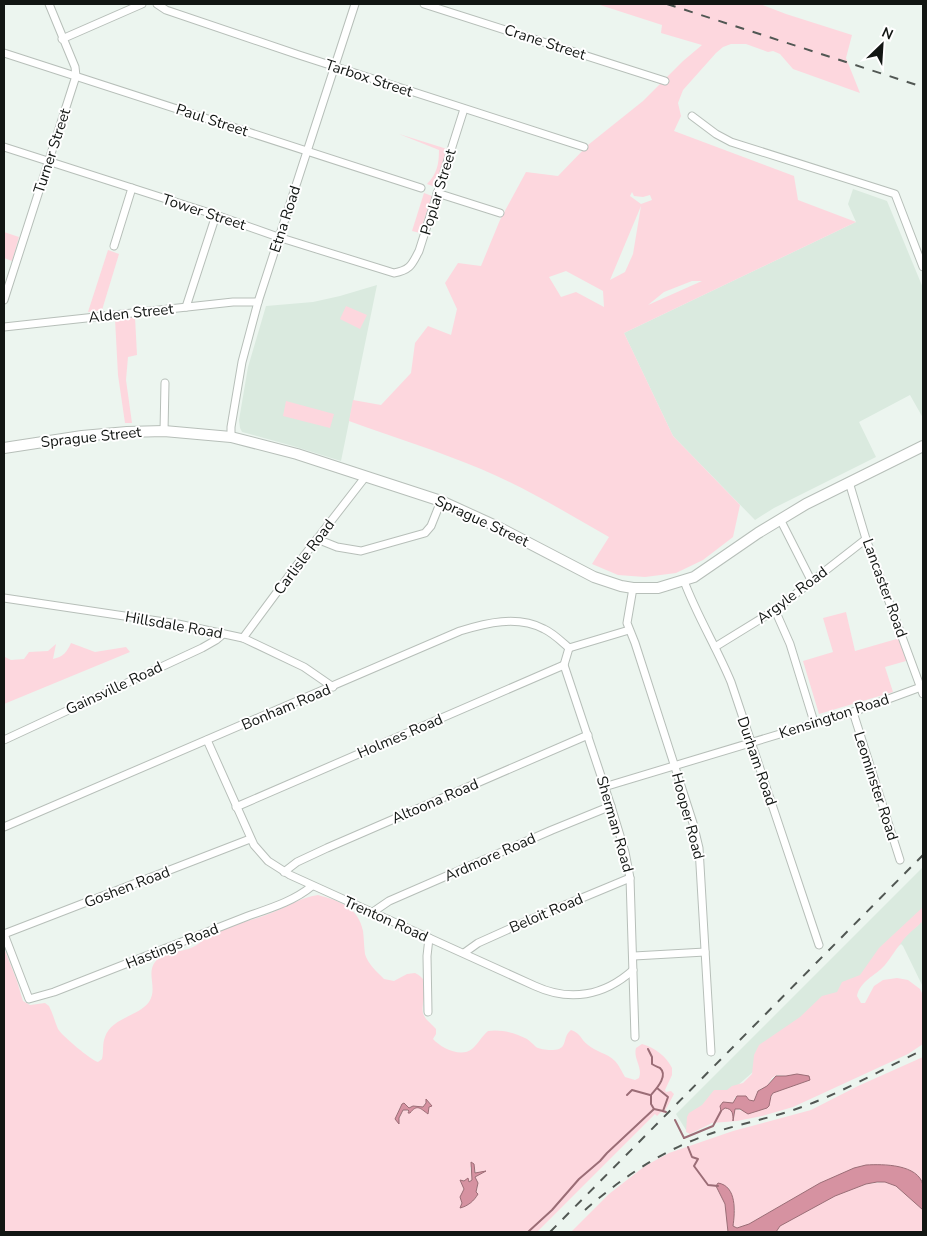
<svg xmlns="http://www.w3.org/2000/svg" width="927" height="1236" font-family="'Nunito Sans',sans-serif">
	<rect width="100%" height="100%" fill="#ecf5ef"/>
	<!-- built -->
	<g fill="#daeadf">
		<path d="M853,189L887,201L923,288V418L910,395L859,422L876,457L774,508L755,520L673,436L624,333L856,222L848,204Z"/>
		<path d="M377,285L341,461L293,446L242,432L240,428L239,420L248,367L266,306L313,302L340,296Z"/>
		<path d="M923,867V987L903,946L901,944L686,1130L676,1114Z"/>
	</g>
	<!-- green -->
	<g fill="#fdd7de" fill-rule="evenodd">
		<path d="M597,4H760L786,14L852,35L846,58L860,93L793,69L780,54L773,51L768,52L746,44H731L723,47L716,53L683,90L678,103L681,116L674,131L794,176L798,200L856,222L624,333L673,436L740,505L733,537L703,560L676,573L645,577L618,575L592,564L609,537C567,513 526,488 481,469C438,451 393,437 349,421L353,400L381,405L411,373L415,343L428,326L451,335L457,309L445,283L458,263L481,266L500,220L526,172L558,176L588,145L643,101L683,61L702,45L661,33L662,25ZM632,192L634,196L643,197L650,195L652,200L641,204L630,196ZM641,206L633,254L625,272L610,280ZM566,271L603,291L604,307L576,292L561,297L549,277ZM692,281H702L648,305L664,292Z"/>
		<path d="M399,134L447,149L435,187L427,184C437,174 439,164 439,150Z"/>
		<path d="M424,193L432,196L420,233L412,231Z"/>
		<path d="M4,232L19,237L12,261L4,258Z"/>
		<path d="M108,250L119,254L102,310L88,312Z"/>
		<path d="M346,306L367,315L360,329L340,319Z"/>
		<path d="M135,317L137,355L128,357L126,380L132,423H125L118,375L115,319Z"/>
		<path d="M286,401L334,414L330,428L283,416Z"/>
		<path d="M846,612L855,651L900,638L906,661L885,667L893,692L819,714L803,661L833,652L823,618Z"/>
		<path d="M71,643L95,652L126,647L130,652L4,704V653L5,657L11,660L24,659L29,652L48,651L56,644L53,659C63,657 67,652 71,643Z"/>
		<path d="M318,895C340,901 358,907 363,931C364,939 364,947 365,954C368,964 377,972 384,979L394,981L407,974L415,973C435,983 420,997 423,1013C425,1020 432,1024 436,1029V1034L433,1039C441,1048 461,1058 472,1049C478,1044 482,1036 488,1031C501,1029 516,1033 527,1039C530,1041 533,1044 536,1047C541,1050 553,1051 559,1049C567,1046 563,1036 571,1030C582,1034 580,1039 588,1045C596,1052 607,1053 615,1061C619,1065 622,1072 625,1077L635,1080L639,1078C643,1067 633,1059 636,1048L642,1044C654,1047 667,1057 672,1068V1075L665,1090L666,1092L671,1091L674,1094L664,1113L661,1112L657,1116L655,1114L537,1232H4V948L17,981L23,1001L30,1005L45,1003L49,1006C53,1014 55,1022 58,1029C61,1035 92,1061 98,1062L102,1059C104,1052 102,1044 105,1037C111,1018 139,1016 149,1002C158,988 146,974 155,962C165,950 181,953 193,947C198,945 201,941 205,938C226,925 253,921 276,911C290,905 303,897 318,895ZM427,1100L430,1103L428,1114L422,1109L416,1107L409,1111L403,1110L399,1120L396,1117L400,1107L404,1103L409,1108L413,1106L423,1107ZM470,1167L475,1168L476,1174L484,1172L475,1177L478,1186L476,1192L478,1194C474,1201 468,1205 461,1208L464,1189L461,1180L469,1182L472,1180Z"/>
		<path d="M923,907V921C916,928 907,934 901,943C895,950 891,958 885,965C875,976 860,981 857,996L861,1003H865L874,986L883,980L897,978L908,980L920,989L923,995V1044L908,1054L793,1107L762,1116L737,1121L712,1123L690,1134L686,1132L687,1117L689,1113L702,1105L714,1090H727L732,1086L743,1083L752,1074L754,1055L759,1045L800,1017L822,996L837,992L842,982L860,975L879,948ZM797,1074L808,1081L773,1093L767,1108L742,1111L735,1109V1115H733L731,1111L728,1108L723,1109V1102L733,1103L735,1097L747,1098L749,1100L754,1101L757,1093L760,1089L767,1086L772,1078L777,1075L786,1076Z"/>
		<path d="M923,1057V1184L917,1175L901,1168L883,1165L861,1166L820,1183L749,1224L737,1228L733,1226L735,1209L730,1190L728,1187L716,1186L725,1204L728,1232H571L609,1194L645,1166L669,1153L733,1131L811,1110L858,1086Z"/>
		<path d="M885,1182L896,1186L923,1210V1232H776L780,1226L835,1196L867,1184Z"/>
	</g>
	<!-- water -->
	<g fill="#d692a1" stroke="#9b6d76">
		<path d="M797,1074L809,1076L810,1080L773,1093L771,1096L769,1106L767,1108L748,1114L740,1109H735L733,1121C733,1114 733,1109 725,1108L721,1111L720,1106L723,1102L733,1103L737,1096H746L749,1100L754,1101L758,1091L767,1086L776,1076H786Z"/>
		<path d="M426,1099L432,1106L429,1107L428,1114C420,1108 417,1104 410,1113H408L409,1111L408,1110H403L399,1118V1124L395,1119L402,1104L404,1103L409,1108L413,1106L423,1107L426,1103Z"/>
		<path d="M471,1162L474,1164L475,1173L486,1171L475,1177L478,1183L476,1192L478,1194C474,1201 468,1206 460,1208L462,1203L460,1197L464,1189L460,1180L464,1181L468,1178L469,1182L472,1180Z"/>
		<path d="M866,1165C883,1164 918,1164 923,1185C925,1192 923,1202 923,1210L896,1186L885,1182H877L866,1184L835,1196L780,1226L776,1232H728L725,1204L716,1186L718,1183C737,1186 735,1212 733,1226L737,1228L749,1224L820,1183L854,1168Z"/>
	</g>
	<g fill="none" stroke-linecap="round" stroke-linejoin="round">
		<!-- stream -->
		<g stroke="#9b6d76" stroke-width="2">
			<path d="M648,1049L652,1057V1064C655,1066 658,1067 660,1068C669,1076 655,1090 651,1095V1104L654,1109L663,1111"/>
			<path d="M657,1088L668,1097L663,1111L666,1112"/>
			<path d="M627,1095L632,1090L650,1095"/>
			<path d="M675,1120L684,1138"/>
			<path d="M684,1138L713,1126L721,1111"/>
			<path d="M688,1147L692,1157L698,1159L694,1166L708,1185L718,1186"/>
			<path d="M528,1232L552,1210L579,1179L600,1161L607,1153L654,1109"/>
		</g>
		<!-- minor casing -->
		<g stroke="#b7bfb9" stroke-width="9">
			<g id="minor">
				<path d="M157,4L166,10L299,55L584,147"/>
				<path d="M424,4L665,81"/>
				<path d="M62,39L142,4"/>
				<path d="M4,53L421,188"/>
				<path d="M692,116L716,134L731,142L895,194L923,267"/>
				<path d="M4,147L216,215L278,237L394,273C411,270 412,264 419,251L464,109"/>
				<path d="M437,193L500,213"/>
				<path d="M114,246L132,188"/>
				<path d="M4,300L76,76L75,67L49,4"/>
				<path d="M186,307L216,215"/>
				<path d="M4,327L233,302H258"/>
				<path d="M164,431L165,383"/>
				<path d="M231,437V427L242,362L258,302L355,4"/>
				<path d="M849,482L866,539L923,694"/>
				<path d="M780,519L812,582"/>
				<path d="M317,539L337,547L361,551L425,533L431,526L441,501"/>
				<path d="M684,581C697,616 717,648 731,682L819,945"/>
				<path d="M633,588L627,623L635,643L693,823L699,848L711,1052"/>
				<path d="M4,598L178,624L243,638L304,667L333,687"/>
				<path d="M775,610L790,644L814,722"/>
				<path d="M243,638L300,561L366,476"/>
				<path d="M715,647L775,610L866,539"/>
				<path d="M569,648L564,665L611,806L625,852L630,878L635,1037"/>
				<path d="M569,648L629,630"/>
				<path d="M853,712L900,860"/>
				<path d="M4,740L202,648L216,640L223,634"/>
				<path d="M207,740L254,845L268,861L290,875L535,986C570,1002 604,996 633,970"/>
				<path d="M604,787L853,712L921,687"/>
				<path d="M236,807L564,665"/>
				<path d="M4,827L460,631C486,623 517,615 544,629C553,633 561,641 569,648"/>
				<path d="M284,872L297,862L327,848L588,735"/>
				<path d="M373,912L389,901L552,830L611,806"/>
				<path d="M4,934L29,999L54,992L248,916C271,908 294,901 312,886"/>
				<path d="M4,934L250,839"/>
				<path d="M464,953L478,943L529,920L630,878"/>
				<path d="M634,956L705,952"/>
				<path d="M428,1012L427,956L429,938"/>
			</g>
		</g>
		<!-- secondary casing -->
		<g stroke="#b7bfb9" stroke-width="12">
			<path id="secondary" d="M4,448L82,436L127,432L164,431L231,437L297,454L441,501L498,527L594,577L621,586L633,588H658L694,577L758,533L806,504L923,446"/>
		</g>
		<!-- minor -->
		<use href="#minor" stroke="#fff" stroke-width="7"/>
		<!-- secondary -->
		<use href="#secondary" stroke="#fff" stroke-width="10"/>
		<!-- rail -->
		<g stroke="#515753" stroke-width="2" stroke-dasharray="9 9" stroke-linecap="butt">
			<path d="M667,4L923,87"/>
			<path d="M585,1210C626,1174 671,1145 722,1130C748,1122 774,1117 799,1108C842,1093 882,1069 923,1050"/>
			<path d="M550,1232L923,855"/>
		</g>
	</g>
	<g text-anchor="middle" stroke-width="4" stroke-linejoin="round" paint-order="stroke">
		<!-- street labels -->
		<g font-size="15" fill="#121613" stroke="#fff">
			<text transform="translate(545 42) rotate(18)" y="5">Crane Street</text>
			<text transform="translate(369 78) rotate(18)" y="5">Tarbox Street</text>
			<text transform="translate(212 120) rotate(18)" y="5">Paul Street</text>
			<text transform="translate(52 151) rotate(-72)" y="5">Turner Street</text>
			<text transform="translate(438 192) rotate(-73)" y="5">Poplar Street</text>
			<text transform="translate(204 212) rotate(18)" y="5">Tower Street</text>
			<text transform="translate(285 219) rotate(-72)" y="5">Etna Road</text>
			<text transform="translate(131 313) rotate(-6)" y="5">Alden Street</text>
			<text transform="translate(91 437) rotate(-6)" y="5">Sprague Street</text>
			<text transform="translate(482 521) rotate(25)" y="5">Sprague Street</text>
			<text transform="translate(304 557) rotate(-53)" y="5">Carlisle Road</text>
			<text transform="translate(885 588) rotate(70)" y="5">Lancaster Road</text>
			<text transform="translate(792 595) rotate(-37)" y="5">Argyle Road</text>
			<text transform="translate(174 625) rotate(10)" y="5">Hillsdale Road</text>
			<text transform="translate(114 688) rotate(-25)" y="5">Gainsville Road</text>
			<text transform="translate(286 707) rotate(-23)" y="5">Bonham Road</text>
			<text transform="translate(834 716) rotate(-18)" y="5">Kensington Road</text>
			<text transform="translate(400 736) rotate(-23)" y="5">Holmes Road</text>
			<text transform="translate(757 761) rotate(71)" y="5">Durham Road</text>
			<text transform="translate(876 786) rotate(72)" y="5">Leominster Road</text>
			<text transform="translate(435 801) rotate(-23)" y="5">Altoona Road</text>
			<text transform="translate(688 816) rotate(75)" y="5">Hooper Road</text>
			<text transform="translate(615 824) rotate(74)" y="5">Sherman Road</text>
			<text transform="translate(490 857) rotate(-24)" y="5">Ardmore Road</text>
			<text transform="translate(127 887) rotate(-21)" y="5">Goshen Road</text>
			<text transform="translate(546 913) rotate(-23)" y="5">Beloit Road</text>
			<text transform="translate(386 919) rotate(24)" y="5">Trenton Road</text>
			<text transform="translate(172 946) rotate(-22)" y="5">Hastings Road</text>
		</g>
	</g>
	<!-- border -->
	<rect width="927" height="1236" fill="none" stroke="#121613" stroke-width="10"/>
	<!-- north arrow -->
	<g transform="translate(882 45) rotate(25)" stroke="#ffffff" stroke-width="4" paint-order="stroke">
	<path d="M0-4L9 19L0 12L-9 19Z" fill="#121613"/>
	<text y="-8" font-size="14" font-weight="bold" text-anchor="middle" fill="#121613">N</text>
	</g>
</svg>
